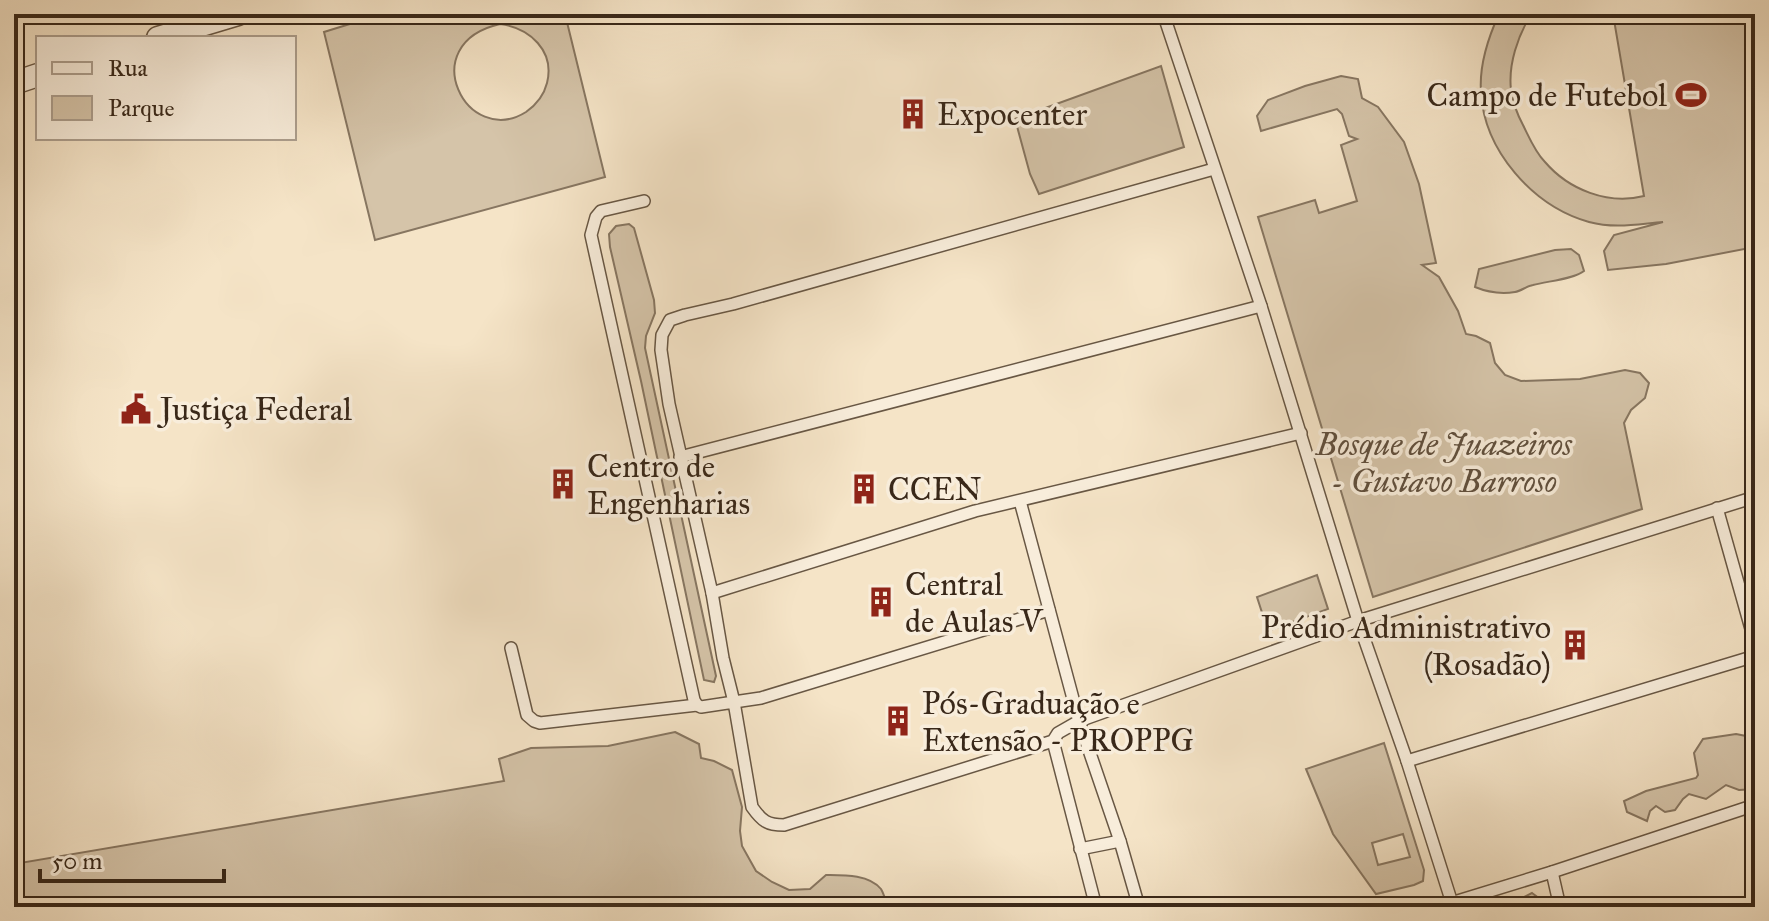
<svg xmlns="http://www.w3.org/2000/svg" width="1769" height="921" font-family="'IM FELL Great Primer',serif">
	<rect width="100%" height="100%" fill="#f5e4c7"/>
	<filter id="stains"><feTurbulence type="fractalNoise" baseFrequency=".0025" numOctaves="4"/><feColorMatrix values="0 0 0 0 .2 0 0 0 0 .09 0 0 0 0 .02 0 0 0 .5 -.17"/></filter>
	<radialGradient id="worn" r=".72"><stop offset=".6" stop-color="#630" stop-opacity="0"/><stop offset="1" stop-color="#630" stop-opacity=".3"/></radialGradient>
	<!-- green -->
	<g fill="#d5c4a9" stroke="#877661" stroke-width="2" fill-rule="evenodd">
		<path d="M382,14H565L605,177L375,240L324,32ZM500,24C530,28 555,51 547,83C544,95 536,105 526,112C467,149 413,44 500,24Z"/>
		<path d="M1499,14H1531C1518,36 1508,64 1511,90C1513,102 1517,114 1523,125C1529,137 1535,152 1545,162C1569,190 1608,205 1644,196L1613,14H1755V247L1666,264L1608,270L1604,251L1614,235L1663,222C1638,224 1615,229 1589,222C1533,206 1484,151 1481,92C1479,65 1488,38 1499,14Z"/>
		<path d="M1161,66L1184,147L1039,194L1030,174L1015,119Z"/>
		<path d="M1341,76L1358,79L1362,98L1378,107L1404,142L1419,184L1436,263L1422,265L1439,277L1458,311L1466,334L1476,336L1490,343L1495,363L1505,375L1521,381L1580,379L1625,370L1640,373L1649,383L1645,398L1631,410L1624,423L1642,509L1373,597L1258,217L1315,200L1319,213L1357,201L1341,145L1357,139L1349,136L1342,114L1337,109L1261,131L1257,116L1268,100L1305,86Z"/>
		<path d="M629,224L634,228L654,300L655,313L646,336L645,348L716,676L714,682L704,680L641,381L610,247L609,234L616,226Z"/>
		<path d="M1571,249L1579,255L1584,271C1574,279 1548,281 1533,285C1527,286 1521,291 1515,292C1502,294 1487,292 1475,287L1479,269L1555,250Z"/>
		<path d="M1317,575L1328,609L1268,631L1257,597Z"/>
		<path d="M675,732L699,744L701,758L714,761L732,770L742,807L740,831L742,846L756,871L772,882L789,890L810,889L826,875C843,875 869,874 881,889C884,894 886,902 888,907H14V864L504,781L499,759L531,748L608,746Z"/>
		<path d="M1736,734L1751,737L1755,740V789L1739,790L1726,785L1706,799L1689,794L1683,799L1675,810L1665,812L1656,806L1650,811L1647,821L1627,812L1624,801L1646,791L1696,778L1698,775L1694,753L1703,739Z"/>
		<path d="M1384,743L1424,870L1423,881L1414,885L1376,894L1333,834L1306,769ZM1403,834L1410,857L1378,865L1372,843Z"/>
		<path d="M1532,893L1540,899L1546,907H1519L1522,898Z"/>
	</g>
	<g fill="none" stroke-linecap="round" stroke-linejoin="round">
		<!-- service casing -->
		<g stroke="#685744" stroke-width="14">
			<g id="service">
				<path d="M1166,14V22L1261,306L1358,621L1407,761L1452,903"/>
				<path d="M644,201L601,211L596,217L591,235L694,700L697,705L701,707L734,702L752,807C762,821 767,825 784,825L1053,741L1058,733L1079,721L1358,621L1755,497"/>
				<path d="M680,457L1261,306"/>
				<path d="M1020,501L1079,721L1120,841L1139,907"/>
				<path d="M1717,508L1755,643"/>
				<path d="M712,593L975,511L1301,433"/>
				<path d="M1049,610L761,698L734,702L723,658L712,593L669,404L661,350L662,335L670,320L685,315L733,304L1214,169"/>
				<path d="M511,648L527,715L534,721L540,723L697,705"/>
				<path d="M1053,741L1096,907"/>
				<path d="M1407,761L1755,656"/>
				<path d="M1080,849L1120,841"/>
				<path d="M1552,872L1560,907"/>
				<path d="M1438,907L1552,872L1755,805"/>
			</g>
		</g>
		<!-- minor casing -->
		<g stroke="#685744" stroke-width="25">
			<g id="minor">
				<path d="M158,38L238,14"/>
				<path d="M14,83L38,75"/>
			</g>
		</g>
		<!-- service -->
		<use href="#service" stroke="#f8eddb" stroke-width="11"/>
		<!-- minor -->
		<use href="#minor" stroke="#f8eddb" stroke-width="22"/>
	</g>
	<!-- icons -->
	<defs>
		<g id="stadium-bare" transform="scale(2.4)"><path d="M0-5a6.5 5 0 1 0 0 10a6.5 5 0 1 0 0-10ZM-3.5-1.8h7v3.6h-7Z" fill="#8f2418" stroke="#f8eddb" stroke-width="2.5" paint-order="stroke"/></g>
		<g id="building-bare" transform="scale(2.4)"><path d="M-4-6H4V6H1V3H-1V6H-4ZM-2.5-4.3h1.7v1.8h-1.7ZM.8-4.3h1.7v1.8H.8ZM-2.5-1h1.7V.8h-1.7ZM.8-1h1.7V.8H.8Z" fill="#8f2418" stroke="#f8eddb" stroke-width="2.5" paint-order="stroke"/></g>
		<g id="civic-bare" transform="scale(2.4)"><path d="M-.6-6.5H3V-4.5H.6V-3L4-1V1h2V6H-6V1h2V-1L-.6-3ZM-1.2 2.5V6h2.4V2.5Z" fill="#8f2418" stroke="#f8eddb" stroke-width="2.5" paint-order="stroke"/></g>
	</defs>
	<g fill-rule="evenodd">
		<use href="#stadium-bare" x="1691" y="95"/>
		<use href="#building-bare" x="913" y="114"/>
		<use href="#civic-bare" x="136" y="409"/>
		<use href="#building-bare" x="563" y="484"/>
		<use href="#building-bare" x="864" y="489"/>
		<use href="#building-bare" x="881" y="602"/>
		<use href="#building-bare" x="1575" y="645"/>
		<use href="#building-bare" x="898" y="721"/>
	</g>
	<g text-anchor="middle" stroke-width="7" stroke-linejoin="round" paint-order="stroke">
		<!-- poi labels -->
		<g font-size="32" fill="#392819" stroke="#f8eddb" text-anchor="start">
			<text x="1667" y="106" text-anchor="end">Campo de Futebol</text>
			<text x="937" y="125">Expocenter</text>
			<text x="160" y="420">Justiça Federal</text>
			<text x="587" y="477">Centro de<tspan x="587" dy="37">Engenharias</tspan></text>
			<text x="888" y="500">CCEN</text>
			<text x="905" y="595">Central<tspan x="905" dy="37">de Aulas V</tspan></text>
			<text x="1551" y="638" text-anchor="end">Prédio Administrativo<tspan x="1551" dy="37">(Rosadão)</tspan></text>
			<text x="922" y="714">Pós-Graduação e<tspan x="922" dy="37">Extensão - PROPPG</tspan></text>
		</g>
		<!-- park labels -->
		<g font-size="32" font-style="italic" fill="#604f3d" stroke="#f8eddb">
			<text x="1444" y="455">Bosque de Juazeiros<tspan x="1444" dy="37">- Gustavo Barroso</tspan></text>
		</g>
	</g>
	<!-- margin -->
	<rect width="1769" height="921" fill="none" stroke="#f5e4c7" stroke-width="48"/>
	<rect x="16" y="16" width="1737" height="889" fill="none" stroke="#392819" stroke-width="4"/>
	<rect x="24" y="24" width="1721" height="873" fill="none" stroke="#392819" stroke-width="2"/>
	<!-- legend -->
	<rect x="36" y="36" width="260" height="104" fill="#f8eddb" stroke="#ac9e8d" stroke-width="2"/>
	<rect x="52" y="62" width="40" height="12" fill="#f8eddb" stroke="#ac9e8d" stroke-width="2"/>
	<text x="108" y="76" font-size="24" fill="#392819">Rua</text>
	<rect x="52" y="96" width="40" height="24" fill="#d5c4a9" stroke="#ac9e8d" stroke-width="2"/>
	<text x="108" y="116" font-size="24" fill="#392819">Parque</text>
	<!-- scale -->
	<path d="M40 869v12h184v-12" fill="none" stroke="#392819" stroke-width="4"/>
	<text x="52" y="869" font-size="24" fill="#392819" stroke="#f8eddb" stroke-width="6" paint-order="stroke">50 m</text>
	<rect width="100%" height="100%" filter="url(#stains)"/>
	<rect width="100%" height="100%" fill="url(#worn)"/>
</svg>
